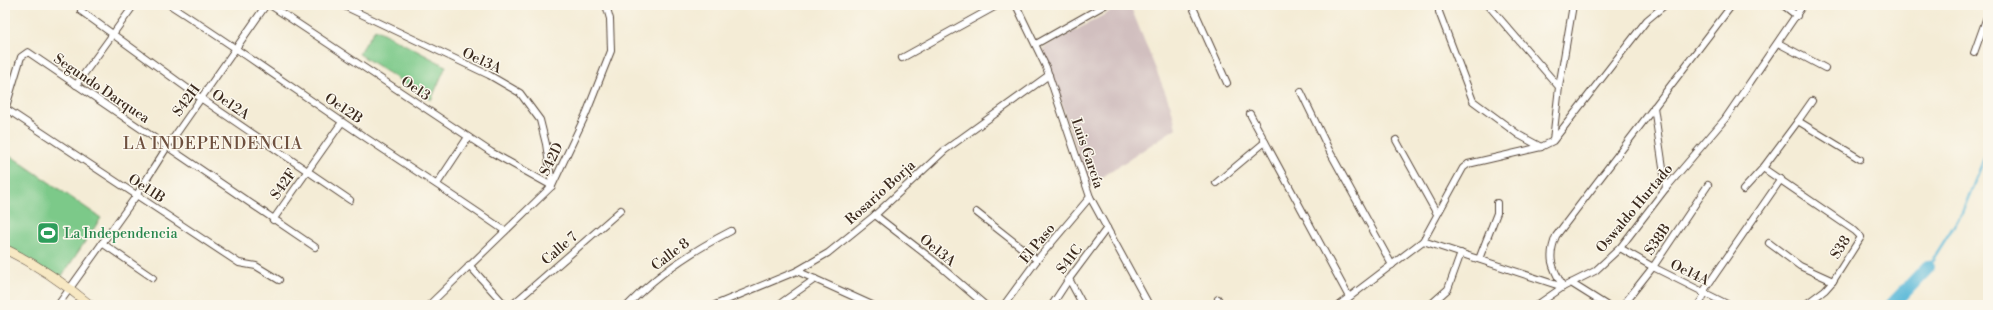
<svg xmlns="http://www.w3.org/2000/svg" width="1993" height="310" font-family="'Libre Bodoni',serif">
	<rect width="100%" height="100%" fill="#fbf7ec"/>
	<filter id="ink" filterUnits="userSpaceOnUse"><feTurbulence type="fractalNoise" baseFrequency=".025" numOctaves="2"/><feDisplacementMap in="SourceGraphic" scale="8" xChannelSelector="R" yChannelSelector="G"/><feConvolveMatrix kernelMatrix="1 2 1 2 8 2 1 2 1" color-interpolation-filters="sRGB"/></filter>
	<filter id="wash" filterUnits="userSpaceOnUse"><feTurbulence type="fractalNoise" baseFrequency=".012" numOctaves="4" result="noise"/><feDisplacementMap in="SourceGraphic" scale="16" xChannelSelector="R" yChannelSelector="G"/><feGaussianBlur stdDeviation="0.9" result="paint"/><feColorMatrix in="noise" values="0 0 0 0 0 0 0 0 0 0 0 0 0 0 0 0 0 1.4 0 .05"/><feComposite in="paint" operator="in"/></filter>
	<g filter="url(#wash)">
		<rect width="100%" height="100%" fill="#f4ecd6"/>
		<!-- industrial -->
		<path fill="#d1bfbf" d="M1122,5H1130L1171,107L1176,128L1089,186L1043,48Z"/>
		<!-- green -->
		<g fill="#7bc989" stroke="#5b7a54">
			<path d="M375,29L446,66L431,100L359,54Z"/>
			<path d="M11,156L101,218L58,282L5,247V168Z"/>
		</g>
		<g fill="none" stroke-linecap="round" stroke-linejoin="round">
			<!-- stream -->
			<path stroke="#59b8d8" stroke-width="2.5" d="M1928,267L1962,213L1988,149"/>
			<!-- river -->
			<path stroke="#59b8d8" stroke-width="14" d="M1892,305L1928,267"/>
		</g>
	</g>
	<g filter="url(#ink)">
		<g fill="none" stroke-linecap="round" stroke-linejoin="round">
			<!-- street casing -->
			<g stroke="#57473a" stroke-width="8">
				<g id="street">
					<path d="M170,5C228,42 284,82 341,121C395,158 451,193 505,231"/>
					<path d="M270,5L491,152L552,186"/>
					<path d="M342,5L489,75L520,93L540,120L546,144L552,184"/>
					<path d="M1016,5L1046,67L1090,197L1149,305"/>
					<path d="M1192,5L1227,83"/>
					<path d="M1439,5V12L1473,101L1519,135L1541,147"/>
					<path d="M1488,5L1559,87L1553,140"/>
					<path d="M1783,5L1797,16"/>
					<path d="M81,11L202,99L350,200"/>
					<path d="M1778,43L1825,68"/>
					<path d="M1036,44L1105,5"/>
					<path d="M1974,53L1988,14"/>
					<path d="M902,58L998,5"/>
					<path d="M76,85L134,5"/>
					<path d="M1559,87L1573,5"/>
					<path d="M1301,92L1330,152L1392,265"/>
					<path d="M1654,107L1666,188"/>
					<path d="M5,108L239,263L256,266L279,280"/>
					<path d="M5,110L21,57L28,52L315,247"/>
					<path d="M1250,114L1349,297"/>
					<path d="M1798,121L1812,101"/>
					<path d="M1396,140L1437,214"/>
					<path d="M1216,183L1265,142"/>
					<path d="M437,184L468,137"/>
					<path d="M1743,190L1763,168"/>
					<path d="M976,212L1037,260"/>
					<path d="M875,215L933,260L985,305"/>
					<path d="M273,220L342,122"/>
					<path d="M1423,241L1463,168L1468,164L1541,147L1553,141L1647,20L1665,5"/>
					<path d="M102,243L153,278"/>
					<path d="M1769,243L1800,266L1833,281"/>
					<path d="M1620,248L1653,267L1729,305"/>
					<path d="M1479,259L1497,213V203"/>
					<path d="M469,265L505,305"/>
					<path d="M797,271L872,305"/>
					<path d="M1069,279L1083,305"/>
					<path d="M1571,283L1606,305"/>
					<path d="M1218,299L1221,305"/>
					<path d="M58,305L136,196L167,147L266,5"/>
					<path d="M429,305L552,186L586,114L611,51L610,19L606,5"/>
					<path d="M512,305L621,210"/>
					<path d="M628,305C657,274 694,250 731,231"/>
					<path d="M715,305L797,271L828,253L875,215L945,150L1049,75"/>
					<path d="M778,305L815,279"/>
					<path d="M1004,305L1037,260L1090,197"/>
					<path d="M1052,305L1069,279L1107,228"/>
					<path d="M1339,305L1423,241L1563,287L1595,271L1620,248L1666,188L1725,119L1803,5"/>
					<path d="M1430,305L1448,289L1461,253"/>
					<path d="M1537,305L1563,287C1552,267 1547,258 1556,236L1732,5"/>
					<path d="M1623,305L1653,267L1708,185"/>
					<path d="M1698,305L1703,298V292L1781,179"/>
					<path d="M1805,305L1825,290L1833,281L1861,237L1855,231L1763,168L1798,121L1860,159"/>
				</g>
			</g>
			<!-- secondary casing -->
			<g stroke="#57473a" stroke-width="10">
				<path id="secondary" d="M5,249C36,264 64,283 90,305"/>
			</g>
			<!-- street -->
			<use href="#street" stroke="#fff" stroke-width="6"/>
			<!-- secondary -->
			<use href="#secondary" stroke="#f7e8c3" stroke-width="9"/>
		</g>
	</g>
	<!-- icons -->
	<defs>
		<g id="stadium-square" transform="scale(1.15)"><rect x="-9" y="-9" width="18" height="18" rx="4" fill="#2e9e5b" stroke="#fbf7ec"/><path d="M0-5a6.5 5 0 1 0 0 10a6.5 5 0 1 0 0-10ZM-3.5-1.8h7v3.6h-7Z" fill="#fff"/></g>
	</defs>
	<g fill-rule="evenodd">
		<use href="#stadium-square" x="48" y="233"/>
	</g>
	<g text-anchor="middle" stroke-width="3" stroke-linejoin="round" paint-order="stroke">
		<!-- street labels -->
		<g font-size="14" fill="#3b2a1e" stroke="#fbf7ec">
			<text transform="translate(482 60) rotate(25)" y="5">Oe13A</text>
			<text transform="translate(102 88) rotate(34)" y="5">Segundo Darquea</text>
			<text transform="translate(416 88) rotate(33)" y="5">Oe13</text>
			<text transform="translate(186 100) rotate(-54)" y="5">S42H</text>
			<text transform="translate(231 104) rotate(34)" y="5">Oe12A</text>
			<text transform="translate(344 108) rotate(34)" y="5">Oe12B</text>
			<text transform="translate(1088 153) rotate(71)" y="5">Luis García</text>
			<text transform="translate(551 159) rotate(-64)" y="5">S42D</text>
			<text transform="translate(283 184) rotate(-55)" y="5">S42F</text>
			<text transform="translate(147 188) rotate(33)" y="5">Oe11B</text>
			<text transform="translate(880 192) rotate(-42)" y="5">Rosario Borja</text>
			<text transform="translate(1634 208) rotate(-50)" y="5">Oswaldo Hurtado</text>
			<text transform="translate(1657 239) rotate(-56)" y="5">S38B</text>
			<text transform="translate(1037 243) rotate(-51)" y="5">El Paso</text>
			<text transform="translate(1840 247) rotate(-58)" y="5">S38</text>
			<text transform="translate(559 248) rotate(-41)" y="5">Calle 7</text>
			<text transform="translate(938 250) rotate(39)" y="5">Oe13A</text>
			<text transform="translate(670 254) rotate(-37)" y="5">Calle 8</text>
			<text transform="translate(1069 259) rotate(-53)" y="5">S41C</text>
			<text transform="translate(1690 272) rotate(26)" y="5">Oe14A</text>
		</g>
		<!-- leisure labels -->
		<g font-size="14" fill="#27864d" stroke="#fbf7ec" text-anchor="start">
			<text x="64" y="238">La Independencia</text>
		</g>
		<!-- quarter labels -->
		<g font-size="16" letter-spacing="1" fill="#6e503f" stroke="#fbf7ec">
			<text x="213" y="149">LA INDEPENDENCIA</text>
		</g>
	</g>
	<!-- margin -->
	<rect width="1993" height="310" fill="none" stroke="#fbf7ec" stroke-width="20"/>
</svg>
